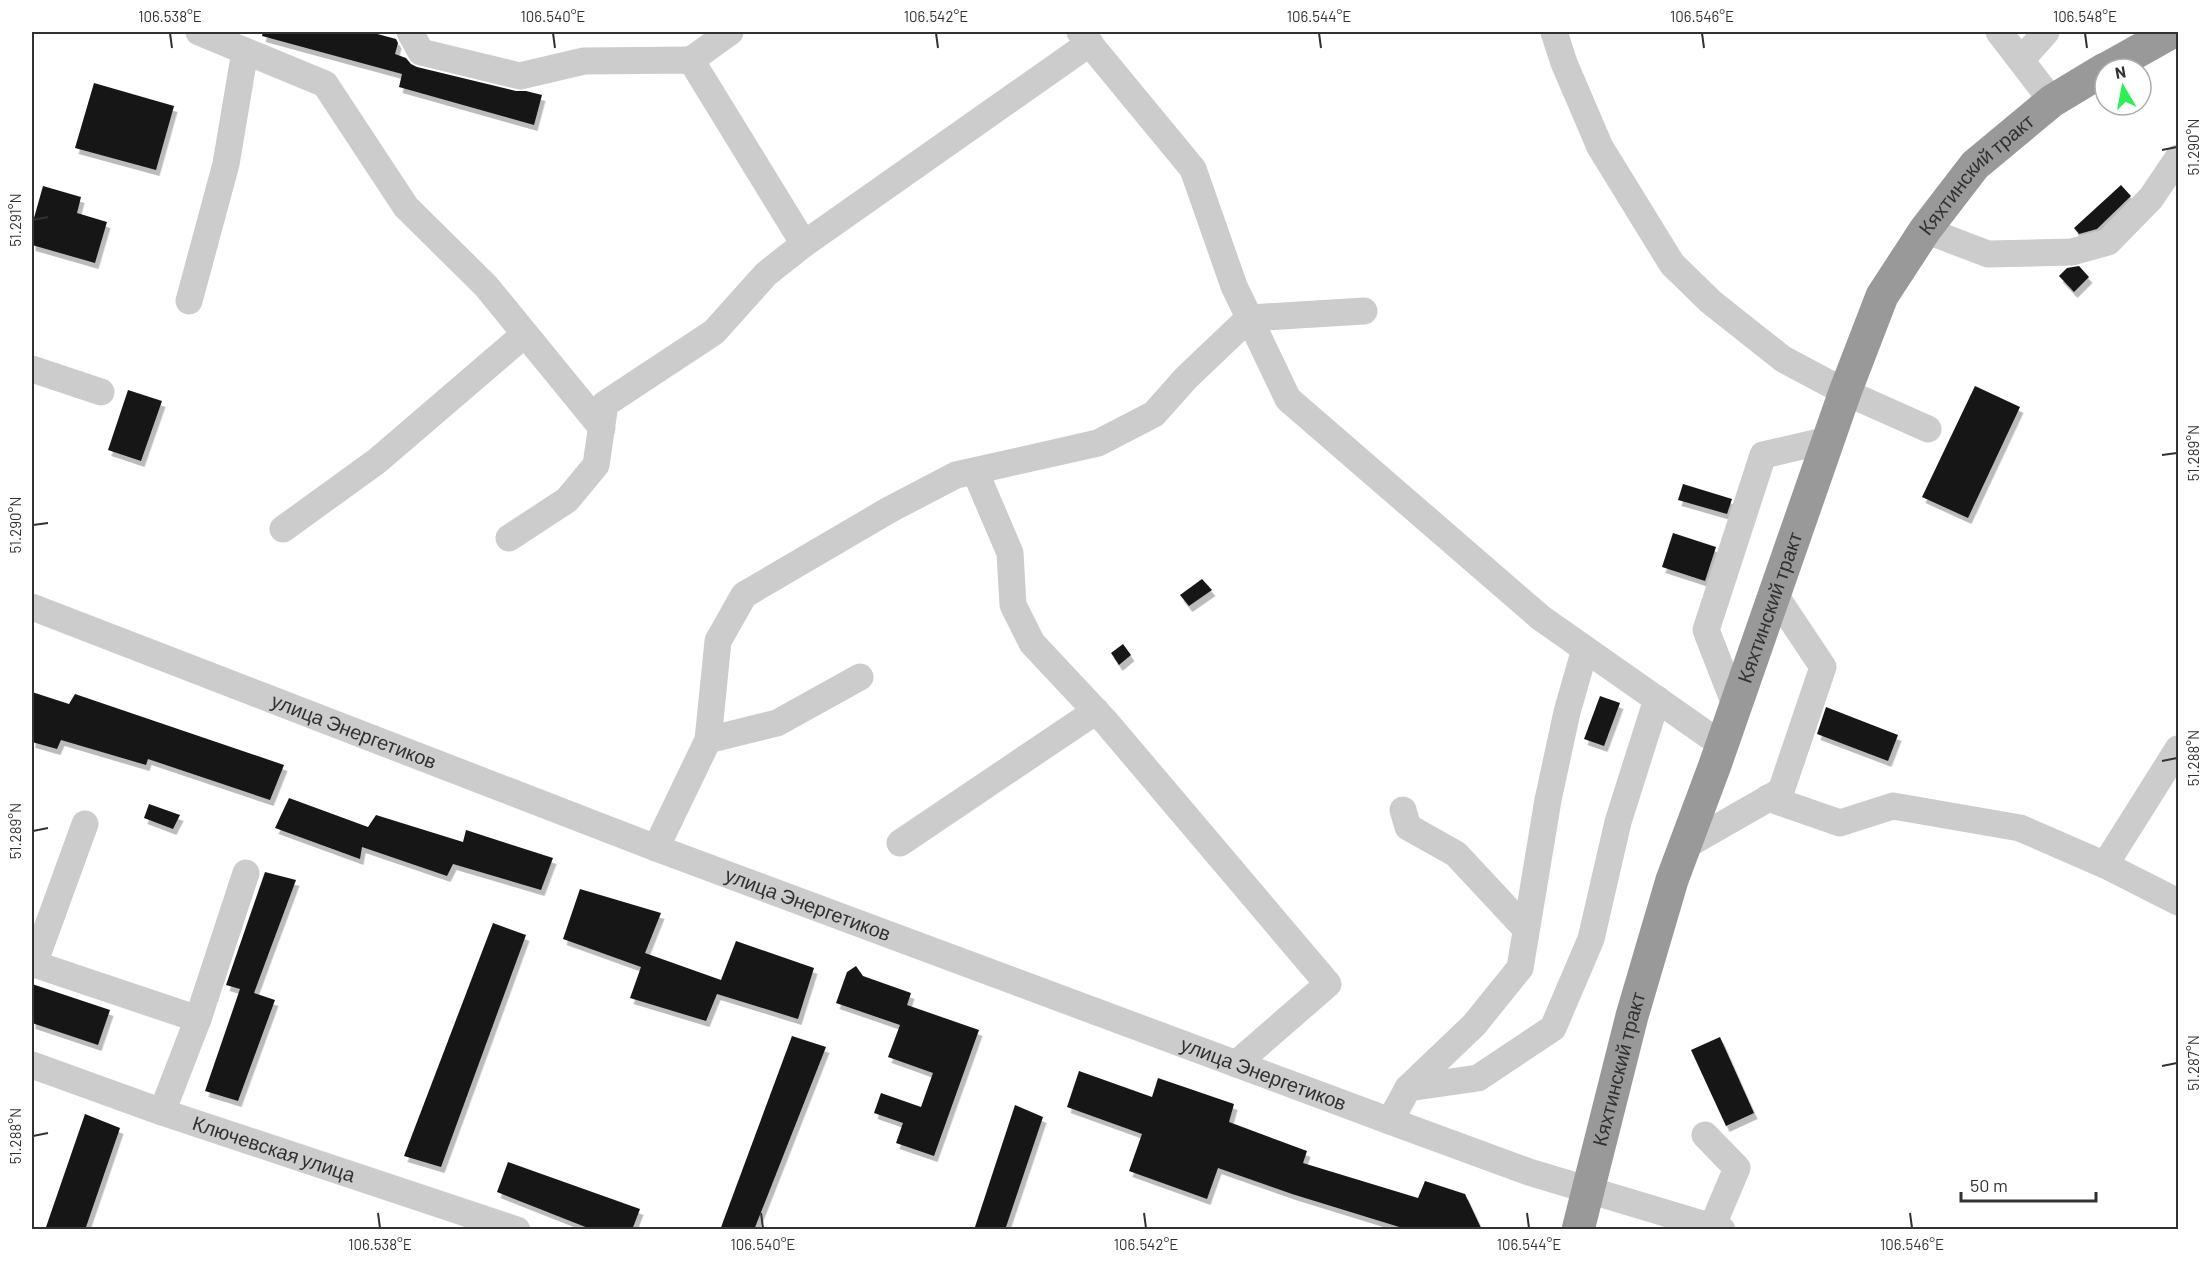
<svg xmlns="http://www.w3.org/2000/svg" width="2210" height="1261" font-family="Barlow,sans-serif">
	<defs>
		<filter id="shadow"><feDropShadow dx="3.5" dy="6" stdDeviation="0" flood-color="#0004"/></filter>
	</defs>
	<rect width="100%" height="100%" fill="#fff"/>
	<!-- building -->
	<g fill="#191919" filter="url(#shadow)">
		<path d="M263,32H370L396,39L398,43L395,54L406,58L411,64L417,67L516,91H526L542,95L534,125L399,87L402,74L262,36Z"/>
		<path d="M94,83L174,106L156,170L75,148Z"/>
		<path d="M2121,185L2131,196L2097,229L2079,234L2074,228Z"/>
		<path d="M43,186L81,197L77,213L107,222L95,263L32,245V225Z"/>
		<path d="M2079,266L2089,277L2074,292L2059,276L2067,268Z"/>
		<path d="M1975,386L2020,407L1968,518L1922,497Z"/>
		<path d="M128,390L162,401L141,461L108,450Z"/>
		<path d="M1683,484L1732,499L1727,514L1678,500Z"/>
		<path d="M1673,533L1716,547L1705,581L1662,567Z"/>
		<path d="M1202,579L1212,590L1189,606L1180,595Z"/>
		<path d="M1123,644L1131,655L1119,665L1111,653Z"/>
		<path d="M32,692L69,704L75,694L284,765L270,800L148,759L146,765L61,740L57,749L32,742Z"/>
		<path d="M1600,696L1620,703L1604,746L1584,739Z"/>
		<path d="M1826,707L1898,735L1888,761L1817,734Z"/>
		<path d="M289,798L368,827L376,815L463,842L466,830L553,858L541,890L453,864L447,876L362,847L360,859L275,828Z"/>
		<path d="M149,804L180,815L173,829L144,818Z"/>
		<path d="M265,872L296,880L254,993L275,1000L238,1101L205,1091L240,989L226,985Z"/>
		<path d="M580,889L661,913L645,953L721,980L736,941L814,968L798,1019L717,994L706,1021L630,998L641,967L563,939Z"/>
		<path d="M493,923L526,935L441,1167L404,1156Z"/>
		<path d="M856,966L863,976L911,993L907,1005L979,1030L934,1156L896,1143L903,1123L874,1113L881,1093L921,1107L933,1073L888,1057L900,1025L836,1003L847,972Z"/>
		<path d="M32,984L110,1010L98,1045L32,1023Z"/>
		<path d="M792,1036L826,1047L754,1230H720Z"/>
		<path d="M1720,1037L1754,1113L1726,1126L1691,1050Z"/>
		<path d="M1079,1071L1152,1097L1158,1078L1234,1104L1229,1122L1307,1151L1303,1163L1418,1198L1425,1181L1465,1194L1482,1230H1409L1292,1194L1218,1168L1207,1199L1129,1171L1142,1134L1067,1107Z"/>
		<path d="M1015,1105L1043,1117L1005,1230H974Z"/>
		<path d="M85,1114L120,1128L85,1230H45Z"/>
		<path d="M508,1162L640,1209L632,1230H593L497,1192Z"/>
	</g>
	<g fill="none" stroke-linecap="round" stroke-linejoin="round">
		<!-- minor -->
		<g stroke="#ccc" stroke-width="27">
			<path d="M199,32L325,84L406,207L486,286L602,428"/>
			<path d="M410,32L421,52L520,76L584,61L691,60L804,244"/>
			<path d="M1080,32L1193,169L1234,286L1288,399L1541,618L1722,745"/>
			<path d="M1554,32L1564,63L1600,147L1672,264L1711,302L1783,359L1845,392L1928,429"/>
			<path d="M1999,32L2052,101"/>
			<path d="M691,60L730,32"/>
			<path d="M2021,60L2046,32"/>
			<path d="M1925,230L1988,254L2072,252L2108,242L2151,198L2178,158"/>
			<path d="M189,301L226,164L245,51"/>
			<path d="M32,369L101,392"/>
			<path d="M975,471L1010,553L1013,605L1032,643L1106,722L1328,984L1236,1064"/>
			<path d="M283,529L377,461L525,334"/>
			<path d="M509,538L567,500L596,465L605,404L714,332L766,274L804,244L1090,43"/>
			<path id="s1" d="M32,607L656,848L1390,1121L1529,1172L1722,1230"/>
			<path d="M1736,707L1706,630L1763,455L1828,440"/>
			<path d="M708,740L777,723L860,677"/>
			<path d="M1768,798L1840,823L1893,806L2020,828L2105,865L2178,902"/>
			<path d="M1403,810L1408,827L1456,854L1526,929"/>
			<path d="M85,824L34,964L198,1019L246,873"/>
			<path d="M900,843L1096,711"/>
			<path d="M1685,846L1781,791L1823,667L1775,595"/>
			<path d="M656,848L708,740L718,641L744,595L889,510L956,475L1098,443L1154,414L1186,378L1249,318L1364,311"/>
			<path d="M2105,865L2178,749"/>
			<path id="s2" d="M32,1065L162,1112L517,1230"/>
			<path d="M1408,1088L1474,1025L1520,968L1548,800L1567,712L1585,649"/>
			<path d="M162,1112L198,1019"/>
			<path d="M1390,1121L1408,1088L1478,1078L1553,1028L1591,939L1618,822L1657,699"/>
			<path d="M1705,1135L1737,1168L1712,1227"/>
		</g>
		<!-- highway -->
		<g stroke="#999" stroke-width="33">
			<path d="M2106,69L2172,32"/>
			<path id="s3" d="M1578,1230L1632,1016L1672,880L1715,765L1845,392L1882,296L1925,230L1975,165L2052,101L2105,69"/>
		</g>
	</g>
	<!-- ticks -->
	<path fill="none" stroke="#323232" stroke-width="2" d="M170,33L172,48M553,33L555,48M936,33L938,48M1319,33L1321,48M1702,33L1704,48M2085,33L2087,48M2162,150L2177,147M33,220L48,217M2162,455L2177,453M33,525L48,523M2162,761L2177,758M33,831L48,828M2162,1066L2177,1063M33,1136L48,1133M378,1213L380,1228M761,1213L763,1228M1144,1213L1146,1228M1527,1213L1529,1228M1910,1213L1912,1228"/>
	<g text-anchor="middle" stroke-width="6" stroke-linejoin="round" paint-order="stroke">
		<!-- street labels -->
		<g font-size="20" fill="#323232" stroke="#fff">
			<text dy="7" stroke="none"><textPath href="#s3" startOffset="1138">Кяхтинский тракт</textPath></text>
			<text dy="7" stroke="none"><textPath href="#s3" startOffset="652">Кяхтинский тракт</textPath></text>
			<text dy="7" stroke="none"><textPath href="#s1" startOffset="345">улица Энергетиков</textPath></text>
			<text dy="7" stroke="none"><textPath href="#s1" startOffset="831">улица Энергетиков</textPath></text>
			<text dy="7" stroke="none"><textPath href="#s3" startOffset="166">Кяхтинский тракт</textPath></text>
			<text dy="7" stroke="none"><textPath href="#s1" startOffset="1317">улица Энергетиков</textPath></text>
			<text dy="7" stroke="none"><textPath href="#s2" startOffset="256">Ключевская улица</textPath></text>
		</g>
	</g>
	<!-- border -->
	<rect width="2210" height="1261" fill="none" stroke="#ffffff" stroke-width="66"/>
	<!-- north arrow -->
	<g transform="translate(2123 87) rotate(350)"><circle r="28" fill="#ffffff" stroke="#adadad" stroke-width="1.5"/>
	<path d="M0-4.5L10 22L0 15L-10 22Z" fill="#2df059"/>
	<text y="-9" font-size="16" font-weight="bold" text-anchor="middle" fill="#323232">N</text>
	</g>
	<!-- scale -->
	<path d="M1961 1192v9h135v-9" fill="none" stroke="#323232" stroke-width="3"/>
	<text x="1970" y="1192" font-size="18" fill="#323232" stroke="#ffffff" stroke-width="4.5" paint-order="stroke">50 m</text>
	<rect x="33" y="33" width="2144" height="1195" fill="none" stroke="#323232" stroke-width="2"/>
	<g font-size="15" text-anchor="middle" fill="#323232">
		<text x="170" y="22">106.538°E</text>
		<text x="553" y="22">106.540°E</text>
		<text x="936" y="22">106.542°E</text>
		<text x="1319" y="22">106.544°E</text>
		<text x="1702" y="22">106.546°E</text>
		<text x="2085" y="22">106.548°E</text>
		<text transform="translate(2194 147) rotate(-90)" y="5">51.290°N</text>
		<text transform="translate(16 220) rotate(-90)" y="5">51.291°N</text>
		<text transform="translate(2194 453) rotate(-90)" y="5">51.289°N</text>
		<text transform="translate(16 525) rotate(-90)" y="5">51.290°N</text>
		<text transform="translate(2194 758) rotate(-90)" y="5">51.288°N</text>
		<text transform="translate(16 831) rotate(-90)" y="5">51.289°N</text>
		<text transform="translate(2194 1063) rotate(-90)" y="5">51.287°N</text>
		<text transform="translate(16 1136) rotate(-90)" y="5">51.288°N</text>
		<text x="380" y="1250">106.538°E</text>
		<text x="763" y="1250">106.540°E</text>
		<text x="1146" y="1250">106.542°E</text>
		<text x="1529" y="1250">106.544°E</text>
		<text x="1912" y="1250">106.546°E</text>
	</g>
</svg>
